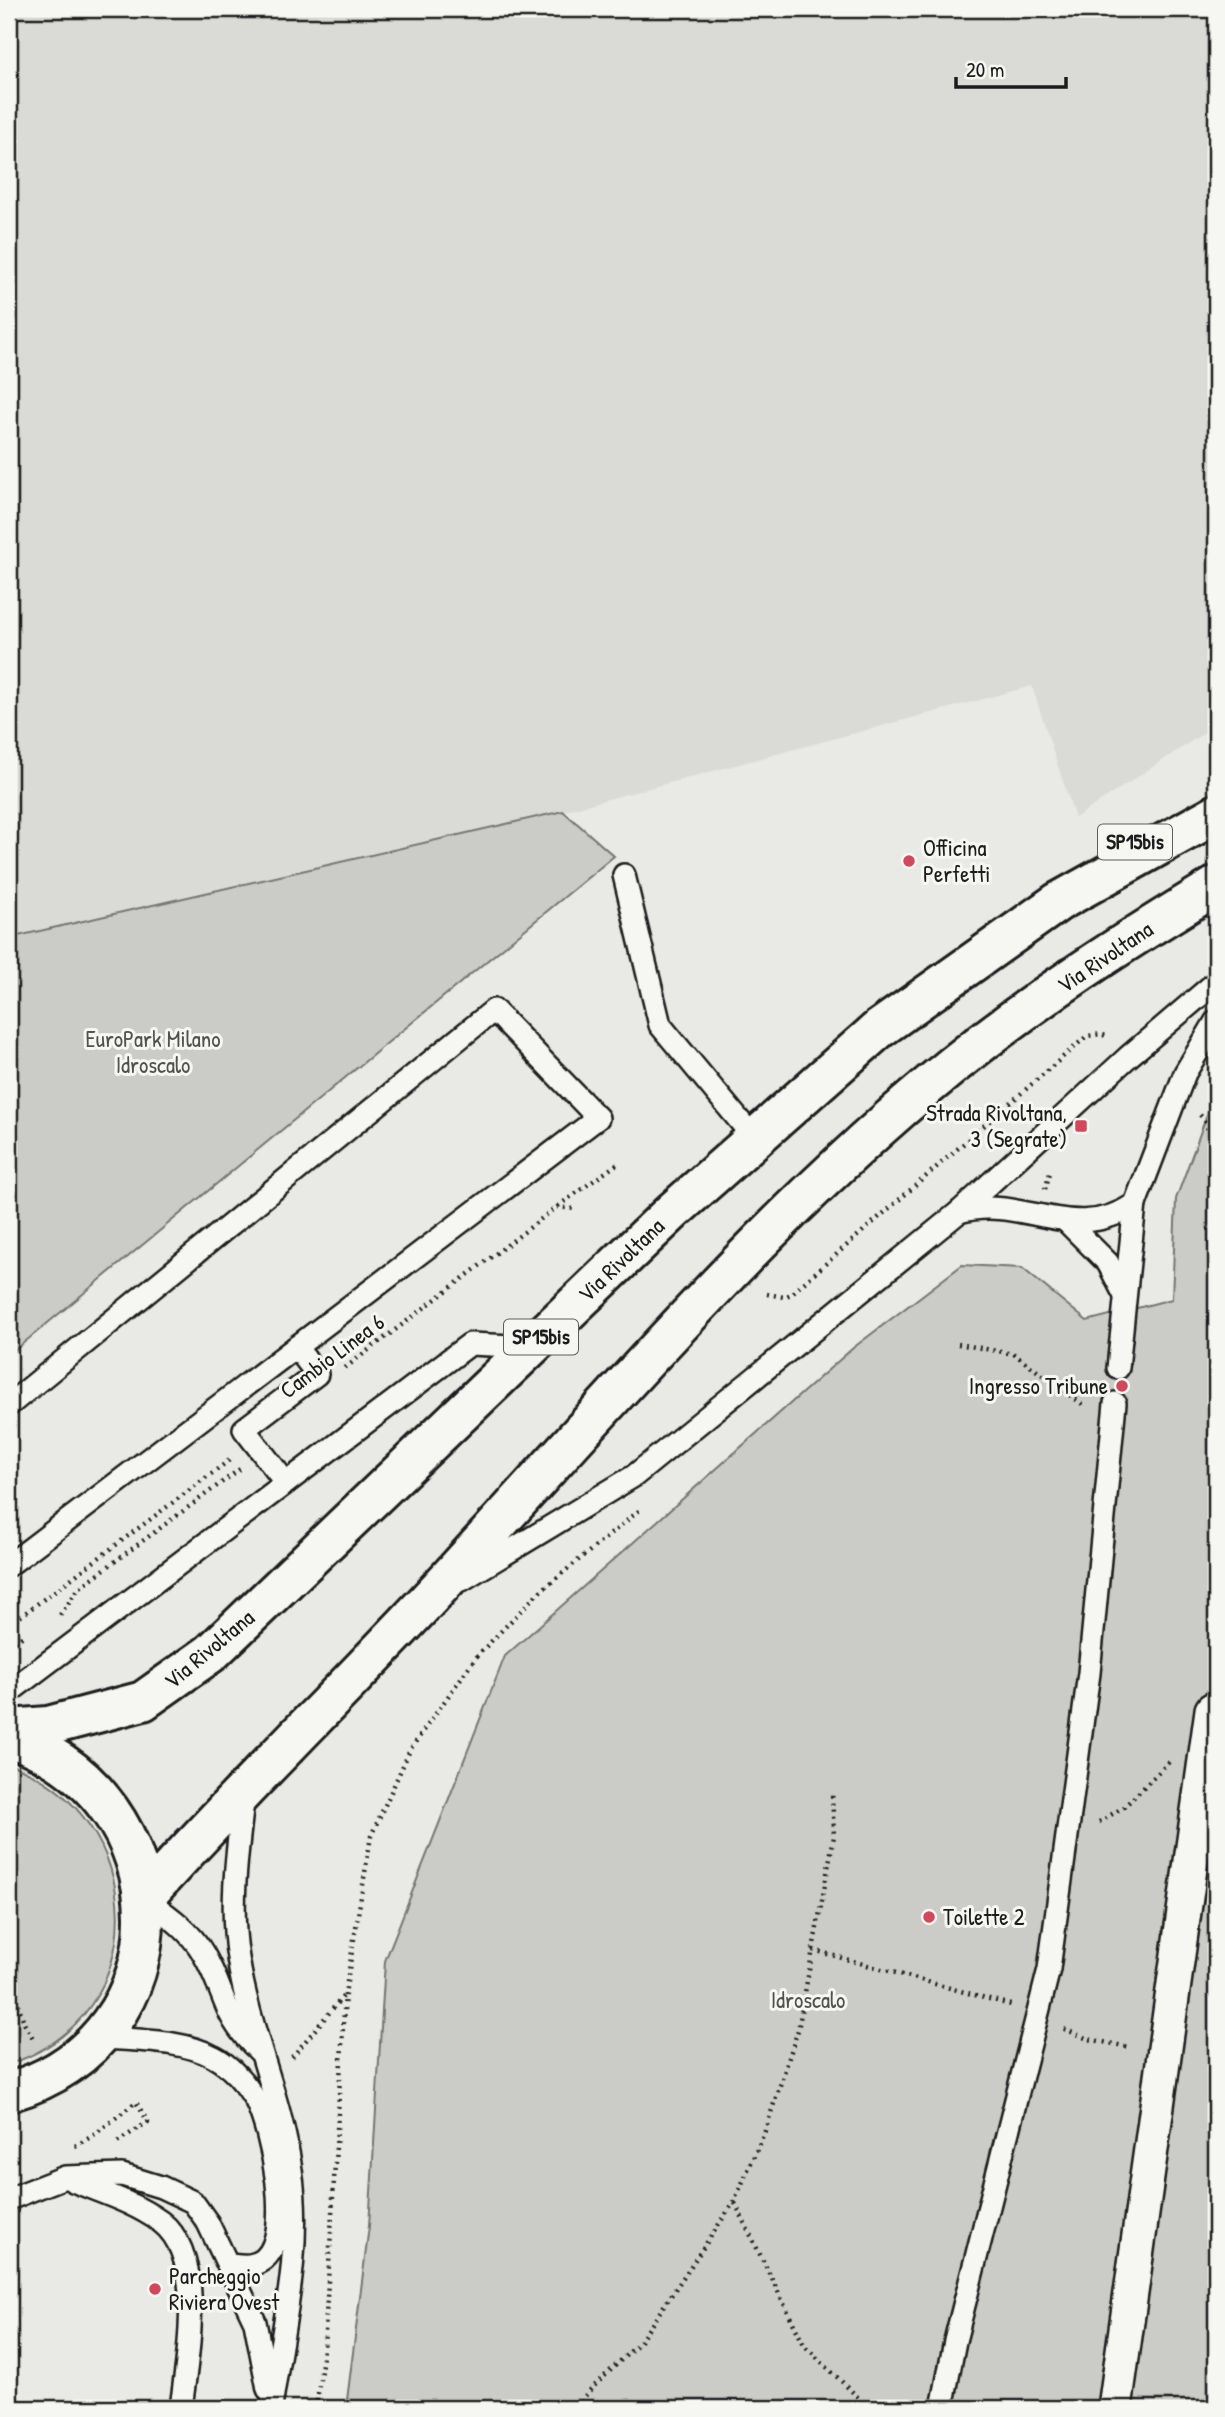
<svg xmlns="http://www.w3.org/2000/svg" width="1225" height="2417" font-family="'Patrick Hand',sans-serif">
	<rect width="100%" height="100%" fill="#e9e9e5"/>
	<filter id="ink" filterUnits="userSpaceOnUse"><feTurbulence type="fractalNoise" baseFrequency=".0143" numOctaves="2"/><feDisplacementMap in="SourceGraphic" scale="14" xChannelSelector="R" yChannelSelector="G"/><feConvolveMatrix kernelMatrix="1 2 1 2 8 2 1 2 1" color-interpolation-filters="sRGB"/></filter>
	<g filter="url(#ink)">
		<!-- built -->
		<path fill="#dadad6" d="M9,9H1216V725L1075,818L1032,686L563,811L9,938Z"/>
		<!-- green -->
		<g fill="#cbcbc7" stroke="#747472" stroke-width="2">
			<path d="M563,811L614,856L9,1355V938Z"/>
			<path d="M1216,1090V2408H346L369,2226L385,1961L505,1656L853,1348L962,1265L1022,1268L1087,1321L1172,1299L1176,1199Z"/>
			<path d="M9,1764C151,1815 157,2017 9,2064Z"/>
		</g>
		<g fill="none" stroke-linecap="round" stroke-linejoin="round">
			<!-- service casing -->
			<g stroke="#1c1c1c" stroke-width="26">
				<g id="service">
					<path d="M624,875L660,1025L754,1138"/>
					<path d="M959,1212C1024,1194 1071,1246 1135,1204L1185,1073L1216,1021"/>
					<path d="M1065,1220L1108,1263L1124,1294"/>
					<path d="M1118,1368L1135,1204"/>
					<path d="M9,1405L494,1010L598,1118L9,1565"/>
					<path d="M286,1483L244,1429L317,1374L296,1347"/>
					<path d="M462,1580L634,1476L959,1212L1128,1057L1216,982"/>
					<path d="M9,1692L470,1344L531,1347"/>
					<path d="M244,1793C238,1846 229,1905 238,1958C249,2030 281,2097 291,2170C303,2248 282,2331 271,2408"/>
					<path d="M144,1898C166,1914 189,1929 203,1953C227,1994 221,2016 259,2051"/>
					<path d="M98,2037C133,2041 182,2039 214,2057C230,2065 246,2084 255,2099C271,2130 294,2234 264,2259C253,2268 241,2265 228,2264"/>
					<path d="M73,2181C103,2193 135,2203 161,2222C207,2257 187,2359 181,2408"/>
					<path d="M9,2199L65,2177L122,2175L161,2187L193,2202L208,2223L255,2322L268,2389"/>
					<path d="M942,2408L955,2341L1049,1969L1089,1673L1115,1403"/>
				</g>
			</g>
			<!-- pedestrian casing -->
			<g stroke="#1c1c1c" stroke-width="38">
				<path id="pedestrian" d="M1115,2408L1212,1710"/>
			</g>
			<!-- primary casing -->
			<g stroke="#1c1c1c" stroke-width="44">
				<path id="primary" d="M9,1737C187,1796 191,2039 9,2092"/>
			</g>
			<!-- trunk casing -->
			<g stroke="#1c1c1c" stroke-width="44">
				<g id="trunk">
					<path d="M9,1729L48,1726L143,1701L211,1653L673,1211L879,1029L1058,902L1216,814"/>
					<path d="M144,1898C243,1787 351,1684 451,1575C612,1400 767,1216 952,1066C1035,999 1125,941 1216,886"/>
				</g>
			</g>
			<!-- path -->
			<g stroke="#1c1c1c" stroke-width="4.5" stroke-dasharray="2 5" stroke-linecap="butt">
				<path d="M1200,1115L1208,1124"/>
				<path d="M1216,1118L1210,1120L1207,1127L1216,1149"/>
				<path d="M1045,1189L1051,1170"/>
				<path d="M558,1206L620,1162"/>
				<path d="M767,1294L784,1297L791,1294L1087,1036L1101,1034L1108,1037"/>
				<path d="M958,1344L1014,1354L1086,1407"/>
				<path d="M345,1368L557,1207L576,1209"/>
				<path d="M60,1615L79,1588L240,1469"/>
				<path d="M9,1625L231,1459"/>
				<path d="M9,1646L23,1636"/>
				<path d="M1099,1822L1124,1807L1169,1762"/>
				<path d="M813,1950L1011,2005"/>
				<path d="M9,1977L25,2025L33,2038"/>
				<path d="M1064,2029L1088,2039L1129,2047"/>
				<path d="M292,2057L345,1994"/>
				<path d="M75,2146L94,2135L136,2102L148,2122L114,2144"/>
				<path d="M735,2203L804,2345L869,2408"/>
				<path d="M316,2408L324,2349L345,1994L371,1836L410,1750L476,1657L537,1594L640,1510"/>
				<path d="M578,2408L587,2393L639,2343L734,2202L765,2131L798,2030L834,1836L832,1793"/>
			</g>
			<!-- service -->
			<use href="#service" stroke="#f6f6f2" stroke-width="21"/>
			<!-- pedestrian -->
			<use href="#pedestrian" stroke="#f6f6f2" stroke-width="33"/>
			<!-- primary -->
			<use href="#primary" stroke="#f6f6f2" stroke-width="38"/>
			<!-- trunk -->
			<use href="#trunk" stroke="#f6f6f2" stroke-width="38"/>
		</g>
	</g>
	<!-- markers -->
	<g fill="#d1495b" stroke="#f6f6f2" stroke-width="2.5">
		<circle cx="909" cy="861" r="7"/>
		<rect x="1074" y="1119" width="14" height="14" rx="3.5"/>
		<circle cx="1122" cy="1386" r="7"/>
		<circle cx="929" cy="1917" r="7"/>
		<circle cx="155" cy="2289" r="7"/>
	</g>
	<g text-anchor="middle" stroke-width="6" stroke-linejoin="round" paint-order="stroke">
		<!-- shield labels -->
		<g fill="#f6f6f2" stroke="#5d5d5c" stroke-width="2">
			<rect x="1098" y="824.5" width="74" height="35" rx="5"/>
			<rect x="504" y="1319.5" width="74" height="35" rx="5"/>
		</g>
		<g font-size="21" font-weight="bold" fill="#1c1c1c">
			<text x="1135" y="849">SP15bis</text>
			<text x="541" y="1344">SP15bis</text>
		</g>
		<!-- poi labels -->
		<g font-size="23" fill="#1c1c1c" stroke="#f6f6f2" text-anchor="start">
			<text x="923" y="856">Officina<tspan x="923" dy="26">Perfetti</tspan></text>
			<text x="1067" y="1121" text-anchor="end">Strada Rivoltana,<tspan x="1067" dy="26">3 (Segrate)</tspan></text>
			<text x="1108" y="1394" text-anchor="end">Ingresso Tribune</text>
			<text x="943" y="1925">Toilette 2</text>
			<text x="169" y="2284">Parcheggio<tspan x="169" dy="26">Riviera Ovest</tspan></text>
		</g>
		<!-- street labels -->
		<g font-size="23" fill="#1c1c1c" stroke="#f6f6f2">
			<text transform="translate(1105 957) rotate(-34)" y="8">Via Rivoltana</text>
			<text transform="translate(621 1260) rotate(-44)" y="8">Via Rivoltana</text>
			<text transform="translate(332 1356) rotate(-37)" y="8">Cambio Linea 6</text>
			<text transform="translate(209 1649) rotate(-40)" y="8">Via Rivoltana</text>
		</g>
		<!-- park labels -->
		<g font-size="23" fill="#51514f" stroke="#f6f6f2">
			<text x="153" y="1047">EuroPark Milano<tspan x="153" dy="26">Idroscalo</tspan></text>
			<text x="808" y="2008">Idroscalo</text>
		</g>
	</g>
	<!-- margin -->
	<rect width="1225" height="2417" fill="none" stroke="#f6f6f2" stroke-width="35"/>
	<rect x="18" y="18" width="1190" height="2382" fill="none" stroke="#1c1c1c" stroke-width="2.5" filter="url(#ink)"/>
	<!-- scale -->
	<path d="M956 77v10h110v-10" fill="none" stroke="#1c1c1c" stroke-width="3.5"/>
	<text x="966" y="77" font-size="21" fill="#1c1c1c" stroke="#f6f6f2" stroke-width="5" paint-order="stroke">20 m</text>
</svg>
